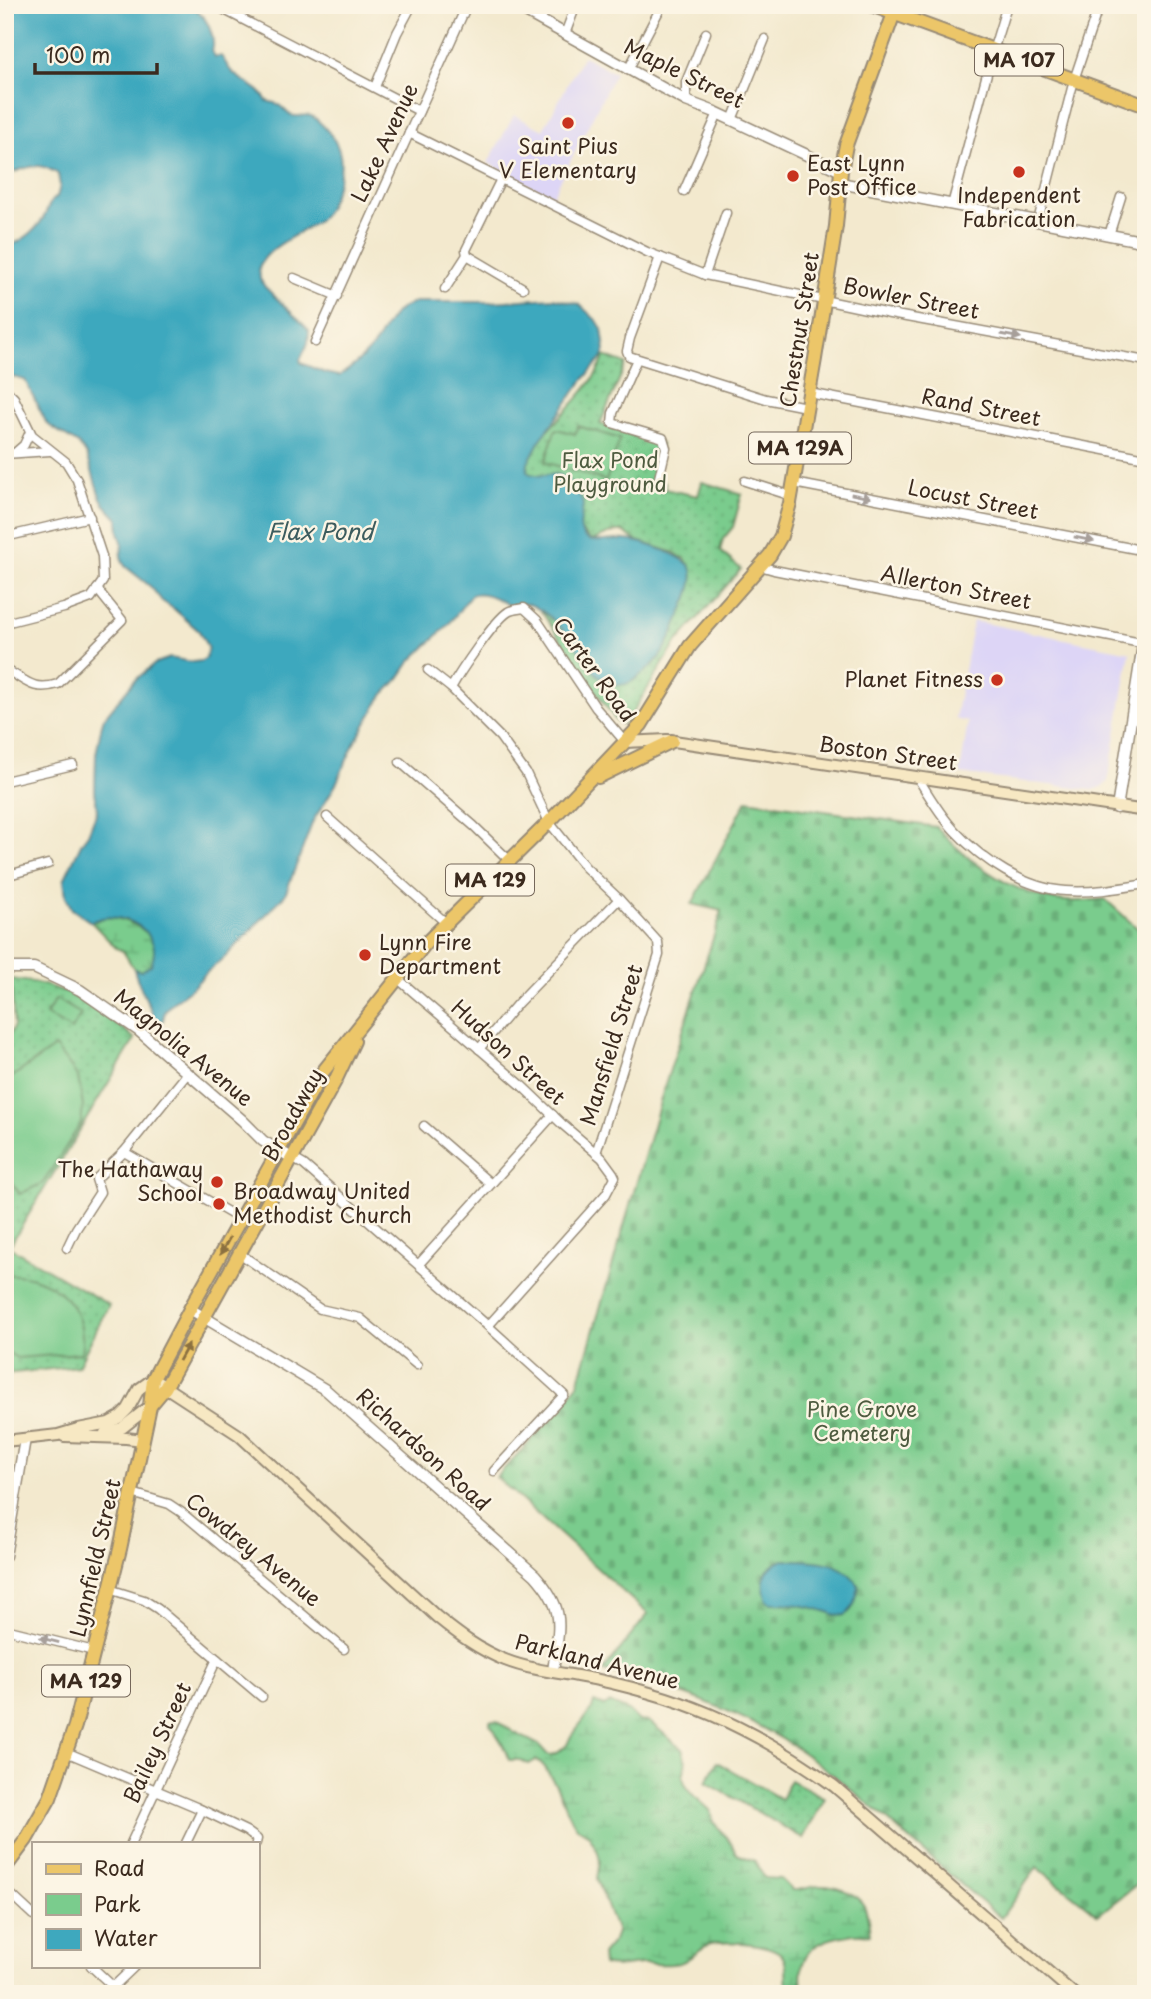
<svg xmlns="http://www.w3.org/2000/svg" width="1151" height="1999" font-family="'Playpen Sans',sans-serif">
	<defs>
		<pattern id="green-dots" width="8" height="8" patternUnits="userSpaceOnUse" patternTransform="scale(1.75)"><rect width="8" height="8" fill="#7acc8d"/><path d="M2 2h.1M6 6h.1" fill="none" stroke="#6aaf79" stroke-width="1.8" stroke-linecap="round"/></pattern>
		<pattern id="wetland-marsh" width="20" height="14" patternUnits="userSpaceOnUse" patternTransform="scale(1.75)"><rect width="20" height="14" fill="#7acc8d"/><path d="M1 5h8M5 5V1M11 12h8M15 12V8" fill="none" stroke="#6aaf79"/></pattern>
		<pattern id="cemetery-stones" width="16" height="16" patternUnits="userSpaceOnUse" patternTransform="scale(1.75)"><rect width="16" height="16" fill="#7acc8d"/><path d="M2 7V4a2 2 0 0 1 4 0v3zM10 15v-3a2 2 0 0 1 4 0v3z" fill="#6aaf79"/></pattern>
	</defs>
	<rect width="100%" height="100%" fill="#fcf5e5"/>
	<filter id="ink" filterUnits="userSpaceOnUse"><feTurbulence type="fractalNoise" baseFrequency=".0143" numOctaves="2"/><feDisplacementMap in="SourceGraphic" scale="14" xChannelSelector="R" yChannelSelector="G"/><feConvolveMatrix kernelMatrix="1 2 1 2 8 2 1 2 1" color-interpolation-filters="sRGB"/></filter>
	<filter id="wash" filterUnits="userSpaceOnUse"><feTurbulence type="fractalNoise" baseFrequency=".00686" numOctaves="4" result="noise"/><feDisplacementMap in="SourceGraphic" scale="28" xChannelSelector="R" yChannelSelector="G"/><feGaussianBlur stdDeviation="1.57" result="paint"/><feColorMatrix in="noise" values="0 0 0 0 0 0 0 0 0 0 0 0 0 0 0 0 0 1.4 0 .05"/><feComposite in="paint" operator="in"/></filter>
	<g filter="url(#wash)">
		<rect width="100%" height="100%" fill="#f3e9ce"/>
		<!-- built -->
		<g fill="#ddd5f6">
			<path d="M583,56L615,73L552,197L488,163L514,115L543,130Z"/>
			<path d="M973,621L1130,652L1108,781L1104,786L1093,790L960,774L968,722L955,719Z"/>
		</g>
		<!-- green -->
		<g fill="url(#green-dots)" stroke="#5a7b56" stroke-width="2">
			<path d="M604,356L626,364L600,424L661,444L653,480L665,483L664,489L698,496L702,482L742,494L733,527L723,539L720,551L741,569L677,642L627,721L622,724L616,721L541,611L688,564L685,558H682L675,553L637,541L622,531H616L591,541L580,530L542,479L519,471C526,460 533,448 541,438C558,418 599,381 604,356Z"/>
			<path d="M11,979C63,984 97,1005 135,1039L9,1247L109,1305L78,1366L5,1374V1043L14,1026Z"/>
			<path d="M717,1762L781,1799L791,1780L825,1798L803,1838L706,1782Z"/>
		</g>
		<!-- wetland -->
		<g fill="url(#wetland-marsh)" stroke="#5a7b56" stroke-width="2">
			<path d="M106,917C123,918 153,928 155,949C155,955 153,960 151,966L141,971L134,969L123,951L116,948L91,922Z"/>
			<path d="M594,1702L604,1706L609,1703L629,1711L639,1721L650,1722L682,1749L686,1762L683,1777L685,1784L690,1792L710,1810L714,1823L731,1843L736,1854L755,1861L765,1878L781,1879L792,1890C802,1891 810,1886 819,1886C834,1885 856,1892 864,1906C868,1914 869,1925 870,1934C864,1935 860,1933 854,1934C850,1934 846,1936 843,1936C808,1942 796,1959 803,1994H789C783,1982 790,1968 783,1957C776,1943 724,1940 711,1944C698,1947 691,1961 679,1963C666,1966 653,1963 641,1964C628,1965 616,1969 603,1965L602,1954L614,1940L617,1932L597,1879L600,1861L598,1852L589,1835L578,1828L572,1820L557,1787L544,1766L536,1760L529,1764L521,1760H509L502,1743L490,1724V1721H497L515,1733L539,1745L547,1754L552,1755L559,1752L567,1745L571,1736L592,1709Z"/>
		</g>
		<!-- cemetery -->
		<path fill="url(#cemetery-stones)" stroke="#5a7b56" stroke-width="2" d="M747,800L936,827C970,864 1016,897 1067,901C1080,902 1093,900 1105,899L1146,936V1877L1098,1915L1037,1867L1001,1918C965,1888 930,1858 896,1827C859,1796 823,1764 782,1739C727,1706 665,1685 603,1671L648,1614L496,1477L560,1410L578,1384L665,1085L722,911L692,904Z"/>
		<!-- pitch -->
		<g fill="#7acc8d" stroke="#5a7b56" stroke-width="2">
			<path d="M578,426L620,439L606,481L545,462L555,431L557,429L575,434Z"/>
			<path d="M56,999L81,1014L71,1030L46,1015Z"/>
			<path d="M55,1047L78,1077L83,1106L81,1123L43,1183L20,1194L5,1173V1082Z"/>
			<path d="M5,1275C50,1272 90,1307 81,1353L17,1358L5,1351Z"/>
		</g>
		<!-- water -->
		<g fill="#3ea8be" stroke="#3c696e" stroke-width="2">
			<path d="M5,5H186C191,8 197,9 201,14C209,23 216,41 212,51L215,57L221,56C225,61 227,66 231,71C241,82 260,87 267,101C283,105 278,105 289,114C297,120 306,111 315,118C342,142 347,161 334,194C330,203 328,211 321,218C302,235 270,243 259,267L260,279L265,287L309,330L308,343L300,360L301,363L325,373L339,376C350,369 361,360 370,350C388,329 385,313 415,302H490L553,298L579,304L598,322L602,329L605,350L603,357L583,380L539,442L528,463L527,472C543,483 561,461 577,492C580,496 583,501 583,506C582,517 575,534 589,540C601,544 615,538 626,540C641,541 688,556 692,570C695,583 687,600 682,611C673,633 664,660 643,673C636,678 630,685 620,685C597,684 586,660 574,644C563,629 548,612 531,605C523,601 517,606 510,606C507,605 504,602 501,601C491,595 481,591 471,595L448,625L410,662L397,681L382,696L354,744L335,786L313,821L285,895L225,957L206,973L193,987L171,1004L165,1011L163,1020L160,1024H156C151,1005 139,989 134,969L141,971L151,965C153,959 156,951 153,944C144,920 111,911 91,922L72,909L66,897L64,880L82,842L88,834L97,811L95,790L96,754L101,728L104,718L134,681L156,663L170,658L193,662L201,661L206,658L208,648L199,631L174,609L162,601L151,587L125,566L121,557L122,542L119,532L118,519L104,504L99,494L87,455L78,444L47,424L25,380L13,377L5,369V248C22,241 36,232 45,215C49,207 48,203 57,197L60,186L58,174C34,158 29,170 5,174Z"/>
			<path d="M783,1560C811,1560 842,1558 859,1586C857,1595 855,1611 844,1615C839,1617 833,1614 828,1612C810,1606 790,1603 771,1603L767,1601C760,1583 763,1567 783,1560Z"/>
		</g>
	</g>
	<g filter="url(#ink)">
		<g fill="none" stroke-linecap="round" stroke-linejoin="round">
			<!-- minor casing -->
			<g stroke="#978a76" stroke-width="11">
				<g id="minor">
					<path d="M215,5L419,111"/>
					<path d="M565,34L576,5"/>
					<path d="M628,70L661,7"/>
					<path d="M375,87L397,33L412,5"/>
					<path d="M686,101V82L706,33"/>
					<path d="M732,120L765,39"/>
					<path d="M409,133L647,252L705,275L890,314L1146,361"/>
					<path d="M684,191L718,113"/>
					<path d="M952,205L993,51L1007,5"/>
					<path d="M1038,221L1074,80L1099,5"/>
					<path d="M1109,235L1121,197"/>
					<path d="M467,255L523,288"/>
					<path d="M660,257L630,338L627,351L629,356L766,399L806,407"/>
					<path d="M705,275L726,213"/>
					<path d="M294,278L337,296"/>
					<path d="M445,289L467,255L466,250L501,179"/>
					<path d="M315,342L467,5"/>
					<path d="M637,359L613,413L612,423L663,438L666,448L659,478"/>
					<path d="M5,389L14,398L32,435L66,462L77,480L102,556L103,581L91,598L64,608L9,622L5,626"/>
					<path d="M809,393L1146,458"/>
					<path d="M16,452L24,445L30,432"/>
					<path d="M5,454L50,451"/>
					<path d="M745,481L792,496"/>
					<path d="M794,483L1146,551"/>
					<path d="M5,537L90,517"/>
					<path d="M760,566L774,570L1146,644"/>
					<path d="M5,669C26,680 32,692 58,684L122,620L97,589"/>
					<path d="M428,670L451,688"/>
					<path d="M400,762L474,826L510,861"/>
					<path d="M918,778C929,796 940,815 955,831C982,860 1025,889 1066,891C1092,893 1120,888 1146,884"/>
					<path d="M5,781L73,765"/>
					<path d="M327,817L446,923"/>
					<path d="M5,876L48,864"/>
					<path d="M397,978L520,1084L562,1124L602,1158L613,1173L615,1177L606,1194L488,1326"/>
					<path d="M479,1049L518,1003L619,899"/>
					<path d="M424,1126L491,1184"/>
					<path d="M124,1152L240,1219"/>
					<path d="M596,1153L659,955L658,942L619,899L585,867L549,822L526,773L500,737L451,688C460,672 494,621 508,612C512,609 519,609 524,608L537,620L596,708L625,742"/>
					<path d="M292,1158L304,1165L488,1326L564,1395L494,1471"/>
					<path d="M67,1248L76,1229L100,1192L96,1179L124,1152L187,1074"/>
					<path d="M239,1253L320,1309L360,1318L417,1365"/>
					<path d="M419,1264L553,1115"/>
					<path d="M132,1493L169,1504L181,1512L344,1649"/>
					<path d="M109,1589L144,1600L158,1609L262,1697"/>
					<path d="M5,1629L94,1651"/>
					<path d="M66,1752L196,1807L246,1831L257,1839L256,1843"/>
					<path d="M131,1843L217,1659"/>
					<path d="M186,1843L202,1810"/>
					<path d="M5,1889L33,1915"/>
					<path d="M91,1966L121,1994"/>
					<path d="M113,1987L135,1966"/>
				</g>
			</g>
			<!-- tertiary casing -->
			<g stroke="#978a76" stroke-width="13">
				<g id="tertiary">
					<path d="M513,5L686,101L715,112L841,171"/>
					<path d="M840,183L1146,242"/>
					<path d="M1117,808L1146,626"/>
					<path d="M5,968H34L80,990L139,1031L242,1120L263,1141L292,1158"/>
					<path d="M190,1309L326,1390L535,1575C568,1612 558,1627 553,1672"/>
					<path d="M5,1556L25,1439"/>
				</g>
			</g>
			<!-- secondary casing -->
			<g stroke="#978a76" stroke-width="14">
				<g id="secondary">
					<path d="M625,742L667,740L1146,811"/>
					<path d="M105,1433L122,1428L150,1406"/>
					<path d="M64,1436L126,1438L143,1440"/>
					<path d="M5,1441L58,1435L78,1429L109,1423L120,1417L128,1409L139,1389L153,1379L239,1435L437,1617C458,1634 479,1650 505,1660C528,1669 553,1672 577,1676C602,1680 626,1686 650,1693C718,1712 778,1745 834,1786L1074,1994"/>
				</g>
			</g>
			<!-- primary casing -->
			<g stroke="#978a76" stroke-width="16">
				<g id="primary">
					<path d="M871,5L1146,106"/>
					<path d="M598,777L672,741"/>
					<path d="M150,1406L165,1388L335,1081L354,1041"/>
					<path d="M5,1868L26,1840L50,1798L75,1726L120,1549L150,1406L153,1379L190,1309L322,1073L425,944L549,822L641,725L690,646L770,555L781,536L790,503L815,359L836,226L841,171L846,145L897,5"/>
				</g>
			</g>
			<!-- minor -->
			<use href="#minor" stroke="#fff" stroke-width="8"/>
			<!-- tertiary -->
			<use href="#tertiary" stroke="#fff" stroke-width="10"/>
			<!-- secondary -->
			<use href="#secondary" stroke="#f7e8c3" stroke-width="10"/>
			<!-- primary -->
			<use href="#primary" stroke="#ecc669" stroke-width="12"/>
		</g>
		<!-- one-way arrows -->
		<defs><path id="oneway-solid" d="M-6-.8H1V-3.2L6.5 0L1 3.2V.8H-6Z" transform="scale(1.75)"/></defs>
		<g fill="#a79f9a">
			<use href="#oneway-solid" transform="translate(1011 336) rotate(10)"/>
			<use href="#oneway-solid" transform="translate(861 496) rotate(11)"/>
			<use href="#oneway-solid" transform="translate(1084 539) rotate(11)"/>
			<use href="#oneway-solid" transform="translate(49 1640) rotate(-166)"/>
		</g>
		<g fill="#8b7040">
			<use href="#oneway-solid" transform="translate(225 1246) rotate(119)"/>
			<use href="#oneway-solid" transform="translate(184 1352) rotate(-61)"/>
		</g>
	</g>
	<!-- markers -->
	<g fill="#c8321e" stroke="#fcf5e5" stroke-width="2.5">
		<circle cx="568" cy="123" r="7"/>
		<circle cx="1019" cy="172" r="7"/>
		<circle cx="793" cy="176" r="7"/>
		<circle cx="997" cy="680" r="7"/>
		<circle cx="365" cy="955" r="7"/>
		<circle cx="217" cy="1182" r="7"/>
		<circle cx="219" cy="1204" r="7"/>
	</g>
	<g text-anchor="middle" stroke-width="5" stroke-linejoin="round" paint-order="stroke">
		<!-- shield labels -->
		<g fill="#fcf5e5" stroke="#75675a" stroke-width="2">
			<rect x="975" y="44.5" width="88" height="31" rx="5"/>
			<rect x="749" y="432.5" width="102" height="31" rx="5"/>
			<rect x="446" y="864.5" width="88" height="31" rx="5"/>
			<rect x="42" y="1665.5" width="88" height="31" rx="5"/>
		</g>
		<g font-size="19" font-weight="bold" fill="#3b2a1e">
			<text x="1019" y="67">MA 107</text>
			<text x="800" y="455">MA 129A</text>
			<text x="490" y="887">MA 129</text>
			<text x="86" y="1688">MA 129</text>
		</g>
		<!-- street labels -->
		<g font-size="21" fill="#3b2a1e" stroke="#fcf5e5">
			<text transform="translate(684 74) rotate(26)" y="7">Maple Street</text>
			<text transform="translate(385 143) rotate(-65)" y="7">Lake Avenue</text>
			<text transform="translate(911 299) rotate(11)" y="7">Bowler Street</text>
			<text transform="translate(800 330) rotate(-81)" y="7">Chestnut Street</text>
			<text transform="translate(981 408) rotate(11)" y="7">Rand Street</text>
			<text transform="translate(973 500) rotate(11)" y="7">Locust Street</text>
			<text transform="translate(956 588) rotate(11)" y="7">Allerton Street</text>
			<text transform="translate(594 670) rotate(54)" y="7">Carter Road</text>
			<text transform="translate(888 754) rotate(8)" y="7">Boston Street</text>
			<text transform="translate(612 1045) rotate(-73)" y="7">Mansfield Street</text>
			<text transform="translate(183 1048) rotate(39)" y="7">Magnolia Avenue</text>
			<text transform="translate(508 1053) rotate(42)" y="7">Hudson Street</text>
			<text transform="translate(293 1115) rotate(-61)" y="7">Broadway</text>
			<text transform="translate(423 1450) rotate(42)" y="7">Richardson Road</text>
			<text transform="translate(253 1550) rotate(39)" y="7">Cowdrey Avenue</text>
			<text transform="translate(96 1558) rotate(-77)" y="7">Lynnfield Street</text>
			<text transform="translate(597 1662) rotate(14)" y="7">Parkland Avenue</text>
			<text transform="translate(158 1743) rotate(-65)" y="7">Bailey Street</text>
		</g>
		<!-- poi labels -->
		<g font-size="21" fill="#3b2a1e" stroke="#fcf5e5" text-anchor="start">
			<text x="568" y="154" text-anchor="middle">Saint Pius<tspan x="568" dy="24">V Elementary</tspan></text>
			<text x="807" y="171">East Lynn<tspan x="807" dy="24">Post Office</tspan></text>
			<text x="1019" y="203" text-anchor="middle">Independent<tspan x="1019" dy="24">Fabrication</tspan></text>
			<text x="983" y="687" text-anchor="end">Planet Fitness</text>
			<text x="379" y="950">Lynn Fire<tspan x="379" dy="24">Department</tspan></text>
			<text x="203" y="1177" text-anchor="end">The Hathaway<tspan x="203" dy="24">School</tspan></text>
			<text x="233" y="1199">Broadway United<tspan x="233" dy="24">Methodist Church</tspan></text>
		</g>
		<!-- park labels -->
		<g font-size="21" fill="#4e5b3f" stroke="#fcf5e5">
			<text x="610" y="468">Flax Pond<tspan x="610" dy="24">Playground</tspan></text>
			<text x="862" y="1417">Pine Grove<tspan x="862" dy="24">Cemetery</tspan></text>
		</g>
		<!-- water labels -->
		<g font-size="23" font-style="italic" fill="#3c5c5e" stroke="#fcf5e5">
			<text x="320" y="540">Flax Pond</text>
		</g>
	</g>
	<!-- margin -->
	<rect width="1151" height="1999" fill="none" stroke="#fcf5e5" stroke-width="28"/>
	<!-- legend -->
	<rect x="32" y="1842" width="228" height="126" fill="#fcf5e5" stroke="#afa495" stroke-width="2"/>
	<rect x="46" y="1864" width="35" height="10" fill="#ecc669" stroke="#afa495" stroke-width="2"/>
	<text x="94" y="1876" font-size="21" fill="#3b2a1e">Road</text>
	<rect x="46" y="1894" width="35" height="21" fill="#7acc8d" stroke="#afa495" stroke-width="2"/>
	<text x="94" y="1912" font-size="21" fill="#3b2a1e">Park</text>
	<rect x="46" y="1929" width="35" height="21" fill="#3ea8be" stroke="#afa495" stroke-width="2"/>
	<text x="94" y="1946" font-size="21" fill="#3b2a1e">Water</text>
	<!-- scale -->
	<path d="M35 63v10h122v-10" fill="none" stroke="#3b2a1e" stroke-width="3.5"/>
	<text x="46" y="63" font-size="21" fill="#3b2a1e" stroke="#fcf5e5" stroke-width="5" paint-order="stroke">100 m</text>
</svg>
